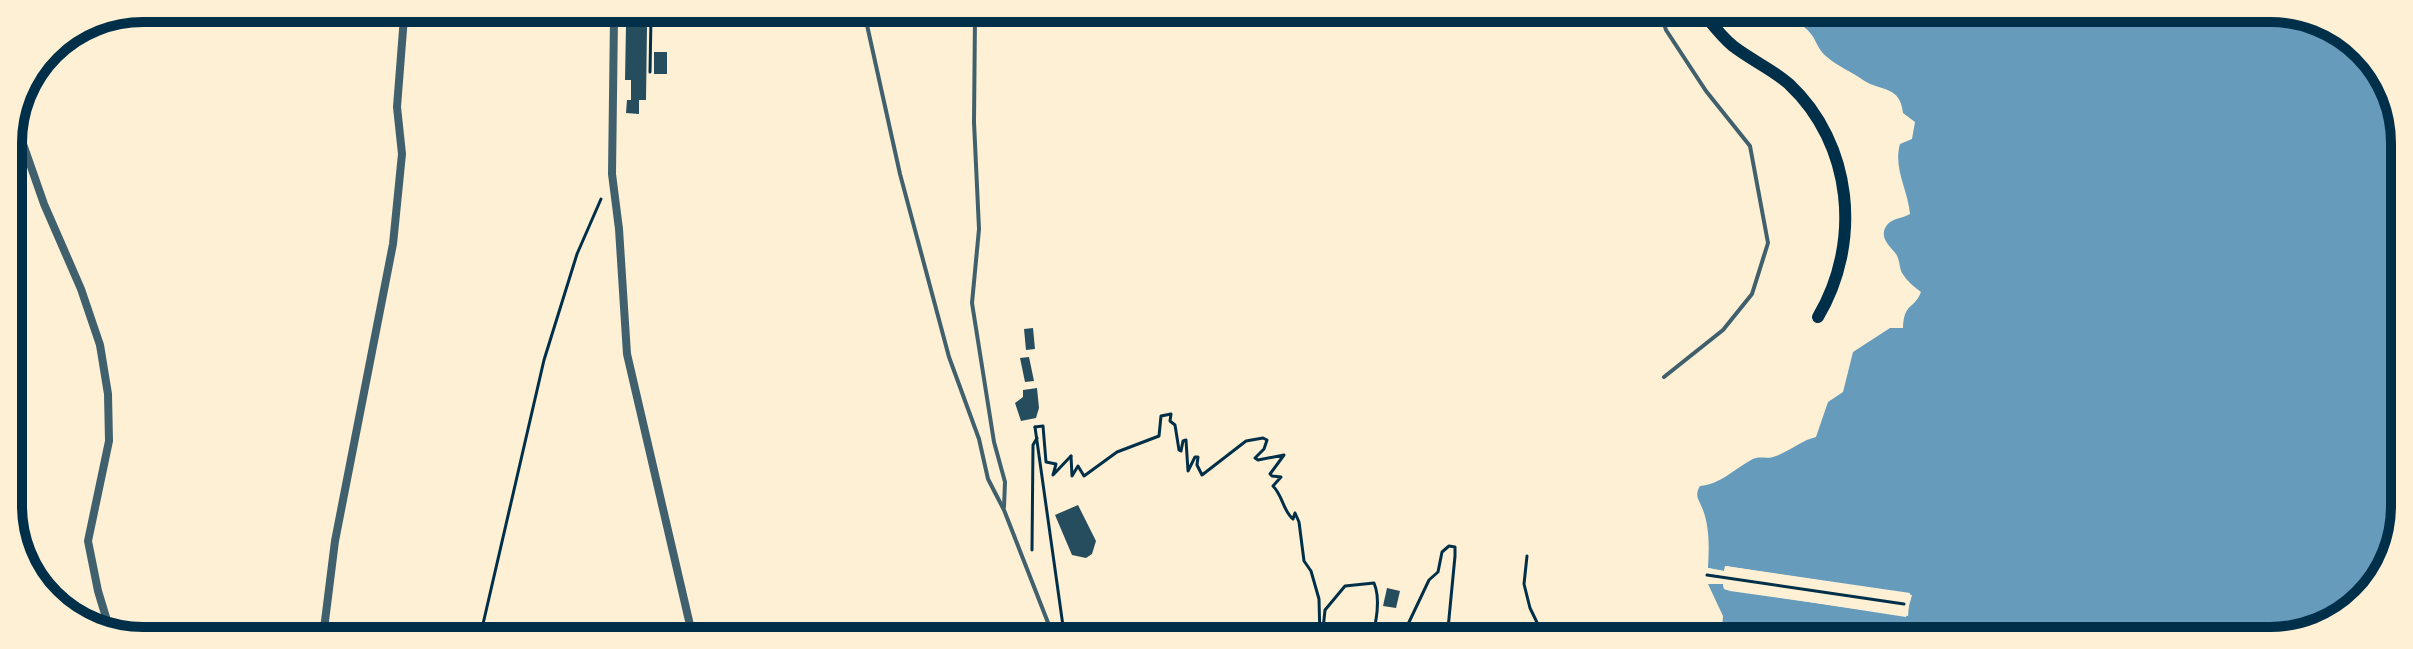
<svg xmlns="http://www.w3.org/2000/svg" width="2413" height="649" font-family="Mulish,sans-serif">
	<rect width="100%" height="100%" fill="#fdf0d5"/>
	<!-- water -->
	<path fill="#669bbc" d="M2304,12L2371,54L2402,117L2401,540L2353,613L2278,641L1721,640L1723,616L1708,584L1711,582L1723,584L1724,589L1906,617L1912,595L1726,566L1724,571L1708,568C1709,549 1710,529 1703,510C1699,499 1694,496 1700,486C1721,484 1733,470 1751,460C1759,455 1767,460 1776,456C1790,451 1802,440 1816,437L1828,402L1843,392L1853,352L1890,328H1903C1904,302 1914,310 1921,292C1914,287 1907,281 1902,273C1899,267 1900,260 1896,254C1890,246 1878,237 1887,225C1892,218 1904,218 1910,214C1908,190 1893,168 1900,144L1912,139L1915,122L1903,113C1900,85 1881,92 1863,80C1852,72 1837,66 1827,57C1814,46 1818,36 1800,24V16L1805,14Z"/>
	<!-- pier -->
	<path fill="#fdf0d5" d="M1725,566L1910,593L1908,616L1730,591L1724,589L1723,584H1708V580L1711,578L1725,581L1731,587L1905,613L1907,596L1728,570L1725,575L1708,572V568L1724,571Z"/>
	<!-- building -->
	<g fill="#264d5e">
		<path d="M626,26H647L646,100H639V114L626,113L627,100H631V80H625Z"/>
		<rect x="654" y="52" width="13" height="22"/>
		<path d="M1033,328L1035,349L1026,350L1024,329Z"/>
		<path d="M1029,357L1034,381L1025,382L1020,358Z"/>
		<path d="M1037,388L1039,408L1036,418L1021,421L1015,403L1023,397V390Z"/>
		<path d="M1078,505L1096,541L1092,554L1086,558L1072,555L1055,515Z"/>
		<path d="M1387,588L1400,591L1396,608L1383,606Z"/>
		<path d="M42,592H63L62,610L47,601Z"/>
	</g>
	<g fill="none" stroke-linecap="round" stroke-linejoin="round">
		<!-- path -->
		<g stroke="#003049" stroke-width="3">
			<path d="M650,72L651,17"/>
			<path d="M1035,427L1064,633"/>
			<path d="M1035,427L1043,426L1046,462L1056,464L1053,475L1071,456"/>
			<path d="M1071,456L1072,476L1078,466L1084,476L1117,452L1159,436L1161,416L1171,414L1170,421L1175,425L1179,450L1181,451L1183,441L1186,440L1188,471L1195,457H1198L1197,465L1202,475L1246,441L1263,438L1267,440L1264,449L1255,458L1258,460L1284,455L1270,474L1272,476L1281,477L1273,486C1283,496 1283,511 1293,519L1295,513L1299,522L1304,561L1311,571L1319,599L1320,639"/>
			<path d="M1032,550L1033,445L1037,438"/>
			<path d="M1527,556L1524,584L1530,608L1545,639"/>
			<path d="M1707,575L1904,604"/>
			<path d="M480,637L544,360L577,254L601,199"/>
			<path d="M1322,639L1325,610L1345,586L1374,583C1381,599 1376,622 1372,639"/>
			<path d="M1401,639L1429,580L1438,572L1442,552L1449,546L1455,547V556L1447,639"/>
		</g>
		<!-- service -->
		<g stroke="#3f606c" stroke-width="4">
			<path d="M1661,14L1666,30L1706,91L1750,146L1768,243L1752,294L1723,330L1664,377"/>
			<path d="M865,16L900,174L949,357L979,439L988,479L1004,510L1054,638"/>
			<path d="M975,16L974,122L979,229L972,303L994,442L1005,482L1004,507"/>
		</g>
		<!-- minor -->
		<g stroke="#3f606c" stroke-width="8">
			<path d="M614,17L612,174L619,229L627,354L693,638"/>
			<path d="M15,121L44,204L81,289L100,345L108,394L109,441L88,541L98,591L112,637"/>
			<path d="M323,637L335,541L393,244L402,154L397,107L404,17"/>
		</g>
		<!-- secondary -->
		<path stroke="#003049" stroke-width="12" d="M1704,14C1713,25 1722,37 1733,46C1751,60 1772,69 1789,84C1853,144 1862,243 1818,317"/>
	</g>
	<!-- crop -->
	<path d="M0 0H2413V649H0ZM143 22H2270A121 121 0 0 1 2391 143V506A121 121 0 0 1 2270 627H143A121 121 0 0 1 22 506V143A121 121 0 0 1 143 22Z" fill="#fdf0d5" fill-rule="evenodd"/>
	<path fill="none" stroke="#003049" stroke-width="10" d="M143 22H2270A121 121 0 0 1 2391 143V506A121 121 0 0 1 2270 627H143A121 121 0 0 1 22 506V143A121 121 0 0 1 143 22Z"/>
</svg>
